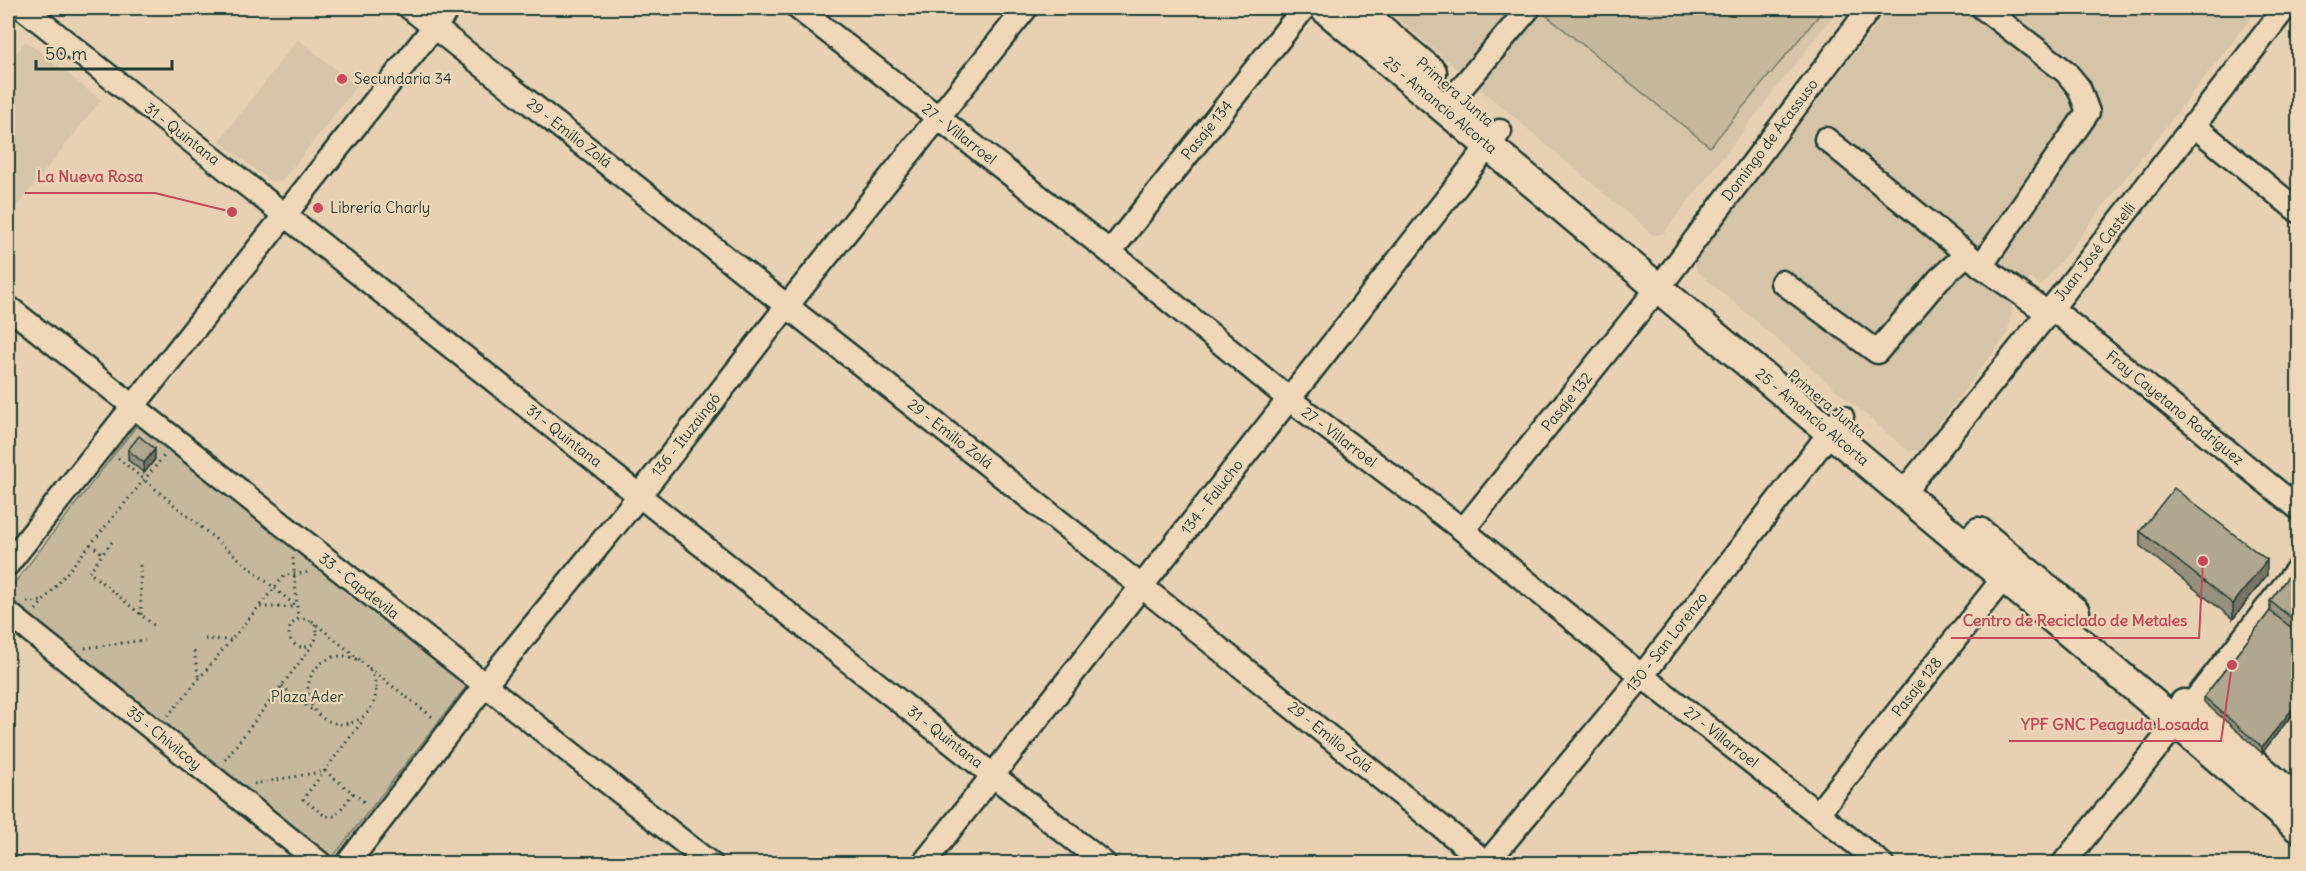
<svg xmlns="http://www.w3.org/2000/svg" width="2306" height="871" font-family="Delius,sans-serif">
	<rect width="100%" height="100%" fill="#e7d1b2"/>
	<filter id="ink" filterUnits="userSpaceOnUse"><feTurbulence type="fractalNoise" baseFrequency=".0167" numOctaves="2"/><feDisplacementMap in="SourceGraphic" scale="12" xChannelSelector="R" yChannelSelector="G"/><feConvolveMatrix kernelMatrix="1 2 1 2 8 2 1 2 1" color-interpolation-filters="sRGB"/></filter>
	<g filter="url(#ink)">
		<!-- built -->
		<g fill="#d6c4a8">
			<path d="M1385,8H1839L1663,234L1653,235Z"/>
			<path d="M1890,8H2259L2041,286L2031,278L2013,302L2008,333L1919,450L1908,451L1696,270L1695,260Z"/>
			<path d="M298,39L357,86L282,181L271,182L219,141Z"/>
			<path d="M26,41L101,100L8,218V64Z"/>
		</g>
		<!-- green -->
		<g fill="#c6b89d" stroke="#727a68" stroke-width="1.5">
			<path d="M1537,8H1618L1626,14L1631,8H1825L1710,147Z"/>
			<path d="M140,421L473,678L329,862L8,613V591Z"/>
		</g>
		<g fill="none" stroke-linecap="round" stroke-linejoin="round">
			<!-- minor casing -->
			<g stroke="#1f3d34" stroke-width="27">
				<g id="minor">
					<path d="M23,8L1105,864"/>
					<path d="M410,8L1141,586L1488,864"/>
					<path d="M798,8L1110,252L1289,399L1463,530L1642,676L1882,864"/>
					<path d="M1983,8L2066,72L2079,88L2088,112L1981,266L2048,313"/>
					<path d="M1457,93L1529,8"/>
					<path d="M2193,125L2298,211"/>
					<path d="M1826,139L1967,254"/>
					<path d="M1110,252L1304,8"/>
					<path d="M1782,282L1877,352L1939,279L1967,254L1981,266"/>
					<path d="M8,307L711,864"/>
					<path d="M2051,308L2298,508"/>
					<path d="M1903,493L2048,313L2285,8"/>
					<path d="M1463,530L1670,273L1870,8"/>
					<path d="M8,564L449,8"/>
					<path d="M8,613L321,864"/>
					<path d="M1818,813L2013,566"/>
					<path d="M347,864L485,685L639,496L787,306L1026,8"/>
					<path d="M923,864L1500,131"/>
					<path d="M1486,864L1642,676L1842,417"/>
					<path d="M2063,864L2177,723L2298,568"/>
				</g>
			</g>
			<!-- major casing -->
			<g stroke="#1f3d34" stroke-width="33">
				<g id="major">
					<path d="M1324,8L2177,723L2298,828"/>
					<path d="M1356,8L1432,72"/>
					<path d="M1979,532L2075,612"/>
					<path d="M2184,704L2298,801"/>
				</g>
			</g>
			<!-- path -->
			<g stroke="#1f3d34" stroke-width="3" stroke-dasharray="1.5 4.5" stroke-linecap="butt">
				<path d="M118,458L297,607"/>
				<path d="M112,542L89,572L156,627"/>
				<path d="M90,544L103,554"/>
				<path d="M293,558L298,619"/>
				<path d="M140,565L141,615"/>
				<path d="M27,602L43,601"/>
				<path d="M260,607H295"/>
				<path d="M36,610L164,456"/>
				<circle cx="303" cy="633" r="14"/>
				<path d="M312,621L360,660"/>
				<path d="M205,639L232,640"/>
				<path d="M85,648L145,640"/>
				<path d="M194,651L199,680"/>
				<circle cx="342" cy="690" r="34"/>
				<path d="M369,668L435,719"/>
				<path d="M282,686L314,712"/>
				<path d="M168,716L285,575L311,572"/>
				<path d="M225,760L315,642"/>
				<path d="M254,784L325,771L367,804"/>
				<path d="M353,793L336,816H325L303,799L364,719"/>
			</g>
			<!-- minor -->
			<use href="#minor" stroke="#efd7b7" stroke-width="22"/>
			<!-- major -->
			<use href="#major" stroke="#efd7b7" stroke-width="28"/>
		</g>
		<!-- wall -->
		<g fill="#96907b" stroke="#1f3d34" stroke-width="1.5">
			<path d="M1620,8H1630L1626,13Z"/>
			<path d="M128,450L155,459L144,473L128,460Z"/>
			<path d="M2140,531L2267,575L2233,619L2140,546Z"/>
			<path d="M2298,563V707L2262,753L2204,702V697L2270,611V601Z"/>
		</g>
		<!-- shaded-wall -->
		<g fill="#7a7564" stroke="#1f3d34" stroke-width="1.5">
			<path d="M155,449V459L144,473V463Z"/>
			<path d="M2267,560V575L2233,619V604Z"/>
			<path d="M2298,702V707L2262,753V747Z"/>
		</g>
		<!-- building -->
		<g fill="#afa78f" stroke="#1f3d34" stroke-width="1.5">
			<path d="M139,436L155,449L144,463L128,450Z"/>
			<path d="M2174,488L2267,560L2233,604L2140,531Z"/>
			<path d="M2298,563V623L2270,601Z"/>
			<path d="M2270,611L2298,633V702L2262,747L2204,697Z"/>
		</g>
	</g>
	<!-- markers -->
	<g fill="#d1495b" stroke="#efd7b7" stroke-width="2">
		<circle cx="342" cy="79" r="6"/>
		<circle cx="318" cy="208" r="6"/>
	</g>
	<g text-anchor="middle" stroke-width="4.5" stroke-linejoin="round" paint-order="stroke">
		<!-- poi labels -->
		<g font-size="15" fill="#1f3d34" stroke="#efd7b7" text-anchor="start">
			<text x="354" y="84">Secundaria 34</text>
			<text x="330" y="213">Librería Charly</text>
		</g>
		<!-- street labels -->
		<g font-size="15" fill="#1f3d34" stroke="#efd7b7">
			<text transform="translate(1455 92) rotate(41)" y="5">Primera Junta</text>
			<text transform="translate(1440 105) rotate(40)" y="5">25 - Amancio Alcorta</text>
			<text transform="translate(1207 130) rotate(-51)" y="5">Pasaje 134</text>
			<text transform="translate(569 133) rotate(38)" y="5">29 - Emilio Zolá</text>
			<text transform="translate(182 134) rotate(38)" y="5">31 - Quintana</text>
			<text transform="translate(959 134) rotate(38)" y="5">27 - Villarroel</text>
			<text transform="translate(1770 140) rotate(-53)" y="5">Domingo de Acassuso</text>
			<text transform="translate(2095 252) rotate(-52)" y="5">Juan José Castelli</text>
			<text transform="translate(1567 402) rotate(-51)" y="5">Pasaje 132</text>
			<text transform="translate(1827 404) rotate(40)" y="5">Primera Junta</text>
			<text transform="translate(2175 408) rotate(39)" y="5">Fray Cayetano Rodríguez</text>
			<text transform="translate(1812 417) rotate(40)" y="5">25 - Amancio Alcorta</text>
			<text transform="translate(950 434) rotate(38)" y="5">29 - Emilio Zolá</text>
			<text transform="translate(686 435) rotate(-52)" y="5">136 - Ituzaingó</text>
			<text transform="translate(564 436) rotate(38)" y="5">31 - Quintana</text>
			<text transform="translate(1339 437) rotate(37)" y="5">27 - Villarroel</text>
			<text transform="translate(1212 497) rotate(-52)" y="5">134 - Falucho</text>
			<text transform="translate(359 586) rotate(38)" y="5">33 - Capdevila</text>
			<text transform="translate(1667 642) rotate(-52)" y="5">130 - San Lorenzo</text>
			<text transform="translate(1917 687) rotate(-52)" y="5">Pasaje 128</text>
			<text transform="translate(945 737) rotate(38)" y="5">31 - Quintana</text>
			<text transform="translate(1330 737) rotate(39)" y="5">29 - Emilio Zolá</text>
			<text transform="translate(1721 737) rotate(38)" y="5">27 - Villarroel</text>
			<text transform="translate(164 738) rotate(39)" y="5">35 - Chivilcoy</text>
		</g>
		<!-- park labels -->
		<g font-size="15" fill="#30493e" stroke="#efd7b7">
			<text x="307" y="702">Plaza Ader</text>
		</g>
	</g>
	<!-- callouts -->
	<path fill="none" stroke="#c84859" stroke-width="2" d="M232 212L155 193H25M2203 561L2199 638H1951M2232 665L2221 741H2009"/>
	<g fill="#c84859" stroke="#efd7b7" stroke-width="2">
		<circle cx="232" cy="212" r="6"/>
		<circle cx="2203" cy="561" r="6"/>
		<circle cx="2232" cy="665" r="6"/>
	</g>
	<g font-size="16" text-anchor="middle" font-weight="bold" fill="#c84859" stroke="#efd7b7" stroke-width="4.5" stroke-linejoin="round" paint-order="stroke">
		<text x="90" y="182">La Nueva Rosa</text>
		<text x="2075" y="626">Centro de Reciclado de Metales</text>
		<text x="2115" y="730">YPF GNC Peaguda Losada</text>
	</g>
	<!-- margin -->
	<rect width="2306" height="871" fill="none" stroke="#efd7b7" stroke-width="30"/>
	<rect x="15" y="15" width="2276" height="841" fill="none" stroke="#1f3d34" stroke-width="2" filter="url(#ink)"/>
	<!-- scale -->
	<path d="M36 60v9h136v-9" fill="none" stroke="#1f3d34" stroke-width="3"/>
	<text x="45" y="60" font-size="18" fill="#1f3d34" stroke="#efd7b7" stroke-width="4.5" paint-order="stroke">50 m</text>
</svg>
